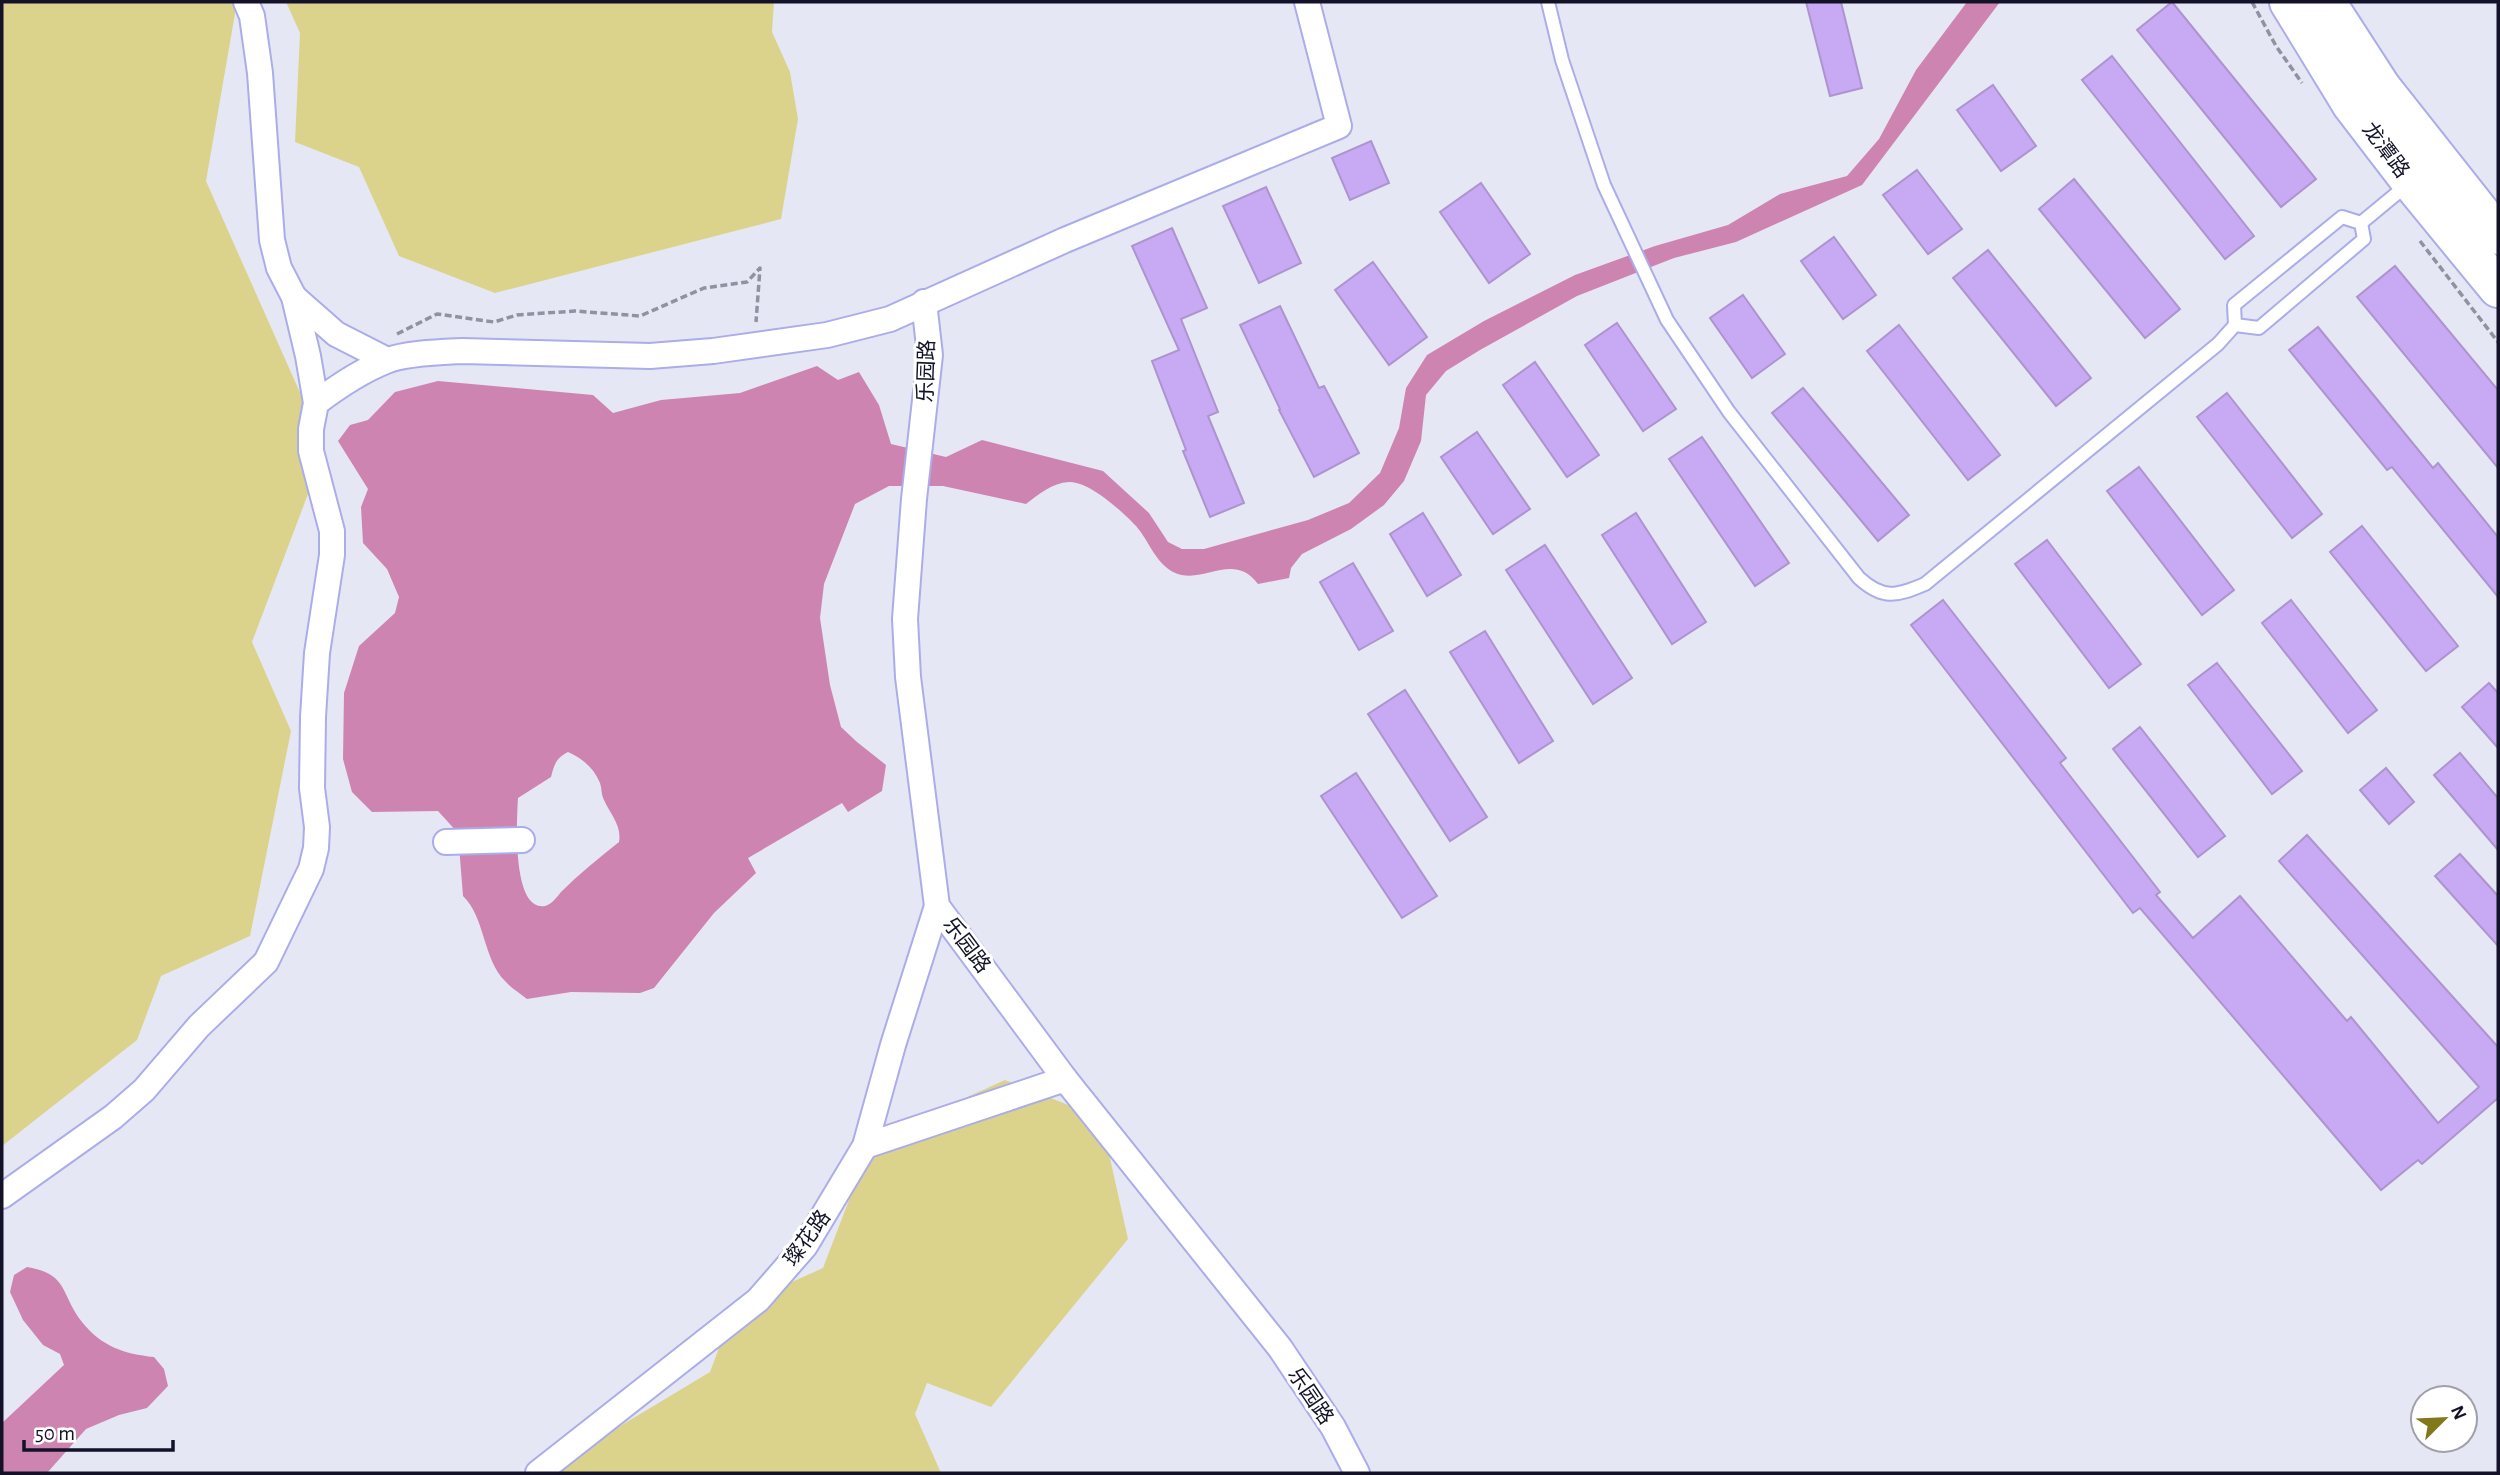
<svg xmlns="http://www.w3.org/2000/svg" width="2500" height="1475" font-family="'Alegreya Sans','Noto Sans SC',sans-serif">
	<rect width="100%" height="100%" fill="#e6e7f4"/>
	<!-- green -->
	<g fill="#dbd38c">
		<path d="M2,2H233L236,8L206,181L325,449L252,642L291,731L250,936L161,976L137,1040L2,1146Z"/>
		<path d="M286,2H774L772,32L790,72L798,119L781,219L495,293L399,256L359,167L295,142L300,33Z"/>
		<path d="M1005,1080L1101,1118L1128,1239L991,1407L927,1383L915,1414L941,1473H542L710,1372L734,1308L823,1268L872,1140Z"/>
	</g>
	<!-- water -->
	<g fill="#ce84b0" fill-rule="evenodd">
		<path d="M1967,2H2000L1862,185L1736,242L1674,258L1577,296L1480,350L1446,371L1426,395L1421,441L1404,481L1384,505L1351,529L1302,554L1291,568L1289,578L1258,584C1232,550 1203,587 1173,572C1155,562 1149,541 1136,526C1123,512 1089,481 1069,482C1052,483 1039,494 1026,504L943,486H889L855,504L824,584L820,618L830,685L841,727L857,742L886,765L882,791L848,812L842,803L748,858L756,873L714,913L654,988L640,993L571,992L527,999C520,993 511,988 505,981C483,959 485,917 463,896L458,833L438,811L372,812L352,792L343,759L344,693L359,646L395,613L399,597L387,569L363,543L361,507L368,489L338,441L350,425L368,420L395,392L438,381L593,395L613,413L661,400L740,393L817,366L838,380L859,372L879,405L891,444L946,457L982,440L1103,471L1149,513L1168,542L1182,549H1204L1308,520L1349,503L1380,473L1399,428L1406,388L1427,355L1484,321L1575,275L1655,246L1728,225L1780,194L1847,176L1879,139L1916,70ZM568,752C582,758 594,768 600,783C602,789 601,794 604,800C610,814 622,825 619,842C599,858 579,874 561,892C557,897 551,905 545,906C511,912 517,816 518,798L551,777C554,765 556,758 568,752Z"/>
		<path d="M27,1267C69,1274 60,1294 82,1322C101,1346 124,1354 154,1357L164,1369L168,1386L147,1408L119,1415L86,1429L47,1473H2V1423L64,1365L60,1354L43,1345L23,1320L10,1292L14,1275Z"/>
	</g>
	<!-- building -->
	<g fill="#c8a9f3" stroke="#ad94cf" stroke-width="2">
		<path d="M1806,2H1841L1862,88L1830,96Z"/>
		<path d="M2172,2L2316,179L2281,207L2137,30Z"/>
		<path d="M2112,56L2254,236L2225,259L2082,80Z"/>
		<path d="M1993,85L2036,146L2001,171L1957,110Z"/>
		<path d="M1371,141L1389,183L1350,200L1332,158Z"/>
		<path d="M1917,170L1962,229L1928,254L1883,195Z"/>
		<path d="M2074,179L2180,309L2145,338L2039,209Z"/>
		<path d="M1481,183L1530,254L1489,283L1440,212Z"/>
		<path d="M1266,187L1301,263L1259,283L1223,206Z"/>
		<path d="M1172,228L1207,308L1181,319L1218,412L1208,416L1244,503L1210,517L1183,451L1186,450L1152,361L1179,350L1132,246Z"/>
		<path d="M1834,237L1876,295L1843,319L1801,261Z"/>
		<path d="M1988,250L2091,378L2056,406L1953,278Z"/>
		<path d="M1373,262L1427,337L1389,365L1335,290Z"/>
		<path d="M2395,266L2498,390V468L2357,297Z"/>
		<path d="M1743,295L1785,354L1752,378L1710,318Z"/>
		<path d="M1280,306L1319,388L1324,386L1359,453L1314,477L1279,410L1280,409L1240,325Z"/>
		<path d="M1617,323L1676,409L1643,431L1585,345Z"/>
		<path d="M1899,325L2000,455L1968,480L1867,351Z"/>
		<path d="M2318,327L2433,468L2438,463L2498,537V597L2392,467L2387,470L2289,350Z"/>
		<path d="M1535,362L1599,455L1567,477L1503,385Z"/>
		<path d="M1803,388L1909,515L1878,541L1772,413Z"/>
		<path d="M2227,393L2322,514L2292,538L2197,417Z"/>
		<path d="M1477,432L1530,509L1493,534L1441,457Z"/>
		<path d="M1702,437L1789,563L1755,586L1669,459Z"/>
		<path d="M2139,467L2234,590L2202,615L2107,491Z"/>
		<path d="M1423,513L1461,575L1427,596L1390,534Z"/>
		<path d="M1636,513L1706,622L1672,644L1602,535Z"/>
		<path d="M2362,526L2458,646L2426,671L2330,552Z"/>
		<path d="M2047,540L2141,664L2109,688L2015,564Z"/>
		<path d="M1545,545L1632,678L1593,704L1506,570Z"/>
		<path d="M1353,563L1393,631L1359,650L1320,582Z"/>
		<path d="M1943,600L2066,758L2060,763L2160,892L2156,895L2193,938L2240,896L2347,1021L2351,1017L2438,1123L2479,1087L2279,861L2307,835L2498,1047V1098L2422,1164L2418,1160L2381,1190L2140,908L2133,913L1911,625Z"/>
		<path d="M2291,600L2377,710L2348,733L2262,623Z"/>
		<path d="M1485,631L1553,741L1519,763L1450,652Z"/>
		<path d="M2217,663L2302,771L2272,794L2188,685Z"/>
		<path d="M2489,683L2498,693V748L2462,707Z"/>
		<path d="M1405,690L1487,817L1450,841L1368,714Z"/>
		<path d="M2140,727L2225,836L2198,857L2113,749Z"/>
		<path d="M2460,753L2498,798V850L2434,775Z"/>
		<path d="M2386,768L2414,802L2389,824L2360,790Z"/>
		<path d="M1356,773L1437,896L1402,918L1321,796Z"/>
		<path d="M2460,854L2498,896V946L2435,876Z"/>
	</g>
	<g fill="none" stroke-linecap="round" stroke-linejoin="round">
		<!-- lane casing -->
		<g stroke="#abacea" stroke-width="16">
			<g id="lane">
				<path d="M1548,2L1562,60L1604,185L1667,320L1729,412L1859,578C1883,600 1897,596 1925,584L2218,344L2235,325"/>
				<path d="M2342,217L2361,223L2364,239L2259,328L2235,325L2234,305Z"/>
				<path d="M2361,223L2407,185"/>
			</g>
		</g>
		<!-- street casing -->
		<g stroke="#abacea" stroke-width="28">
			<g id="street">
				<path d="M294,297L336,334L387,360"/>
				<path d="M924,302L930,355L914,499L905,619L908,677L937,906L1065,1079L1280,1348L1333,1427L1357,1473"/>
				<path d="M316,403C337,387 361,371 386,361C405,353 442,352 462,351L650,356L713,351L827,335L890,319L1065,240L1339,126L1307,2"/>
				<path d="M446,842L522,840"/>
				<path d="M865,1146L1065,1079"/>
				<path d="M2,1196L113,1117L144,1090L199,1026L266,962L311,869L316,848L317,827L312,788L313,717L317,653L332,555V531L311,451V429L316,403L308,356L294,297L279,268L272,240L260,73L252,16L246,2"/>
				<path d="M538,1473L758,1300L805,1246L865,1146L893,1045L937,906"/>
			</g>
		</g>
		<!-- primary casing -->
		<g stroke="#abacea" stroke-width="42">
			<g id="primary">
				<path d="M2289,2L2352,105L2411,182L2498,288"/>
				<path d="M2326,2L2381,87L2498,235"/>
			</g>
		</g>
		<!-- path -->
		<g stroke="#9191a2" stroke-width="3.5" stroke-dasharray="7 3.5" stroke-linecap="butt">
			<path d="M2252,2L2276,46L2302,83"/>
			<path d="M2420,241L2498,342"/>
			<path d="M397,334L437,314L494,322L517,315L575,311L640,316L704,288L747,282L760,268L756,322"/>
		</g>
		<!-- lane -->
		<use href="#lane" stroke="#fff" stroke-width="12"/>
		<!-- street -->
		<use href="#street" stroke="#fff" stroke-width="24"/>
		<!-- primary -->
		<use href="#primary" stroke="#fff" stroke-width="38"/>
	</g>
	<g text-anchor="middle" stroke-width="6" stroke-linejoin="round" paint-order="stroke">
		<!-- street labels -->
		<g font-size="21" fill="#131228" stroke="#fff">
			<text transform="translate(2386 150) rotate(53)" y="7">龙潭路</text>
			<text transform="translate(926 371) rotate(-88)" y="7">乐园路</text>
			<text transform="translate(967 945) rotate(53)" y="7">乐园路</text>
			<text transform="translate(807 1238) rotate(-54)" y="7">璨花路</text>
			<text transform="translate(1311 1396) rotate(56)" y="7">乐园路</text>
		</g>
	</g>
	<!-- border -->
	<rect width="2500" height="1475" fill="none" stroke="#131228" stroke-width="7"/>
	<!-- north arrow -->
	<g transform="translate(2444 1419) rotate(66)"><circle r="33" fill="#ffffff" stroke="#a1a0a9" stroke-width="2"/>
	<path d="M0-5L12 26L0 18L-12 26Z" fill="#81781c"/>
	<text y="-10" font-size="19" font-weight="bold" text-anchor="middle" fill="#131228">N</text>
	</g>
	<!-- scale -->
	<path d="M24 1440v10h149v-10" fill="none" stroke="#131228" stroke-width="3.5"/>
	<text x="35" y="1440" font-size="21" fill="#131228" stroke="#ffffff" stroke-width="5" paint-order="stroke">50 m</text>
</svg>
